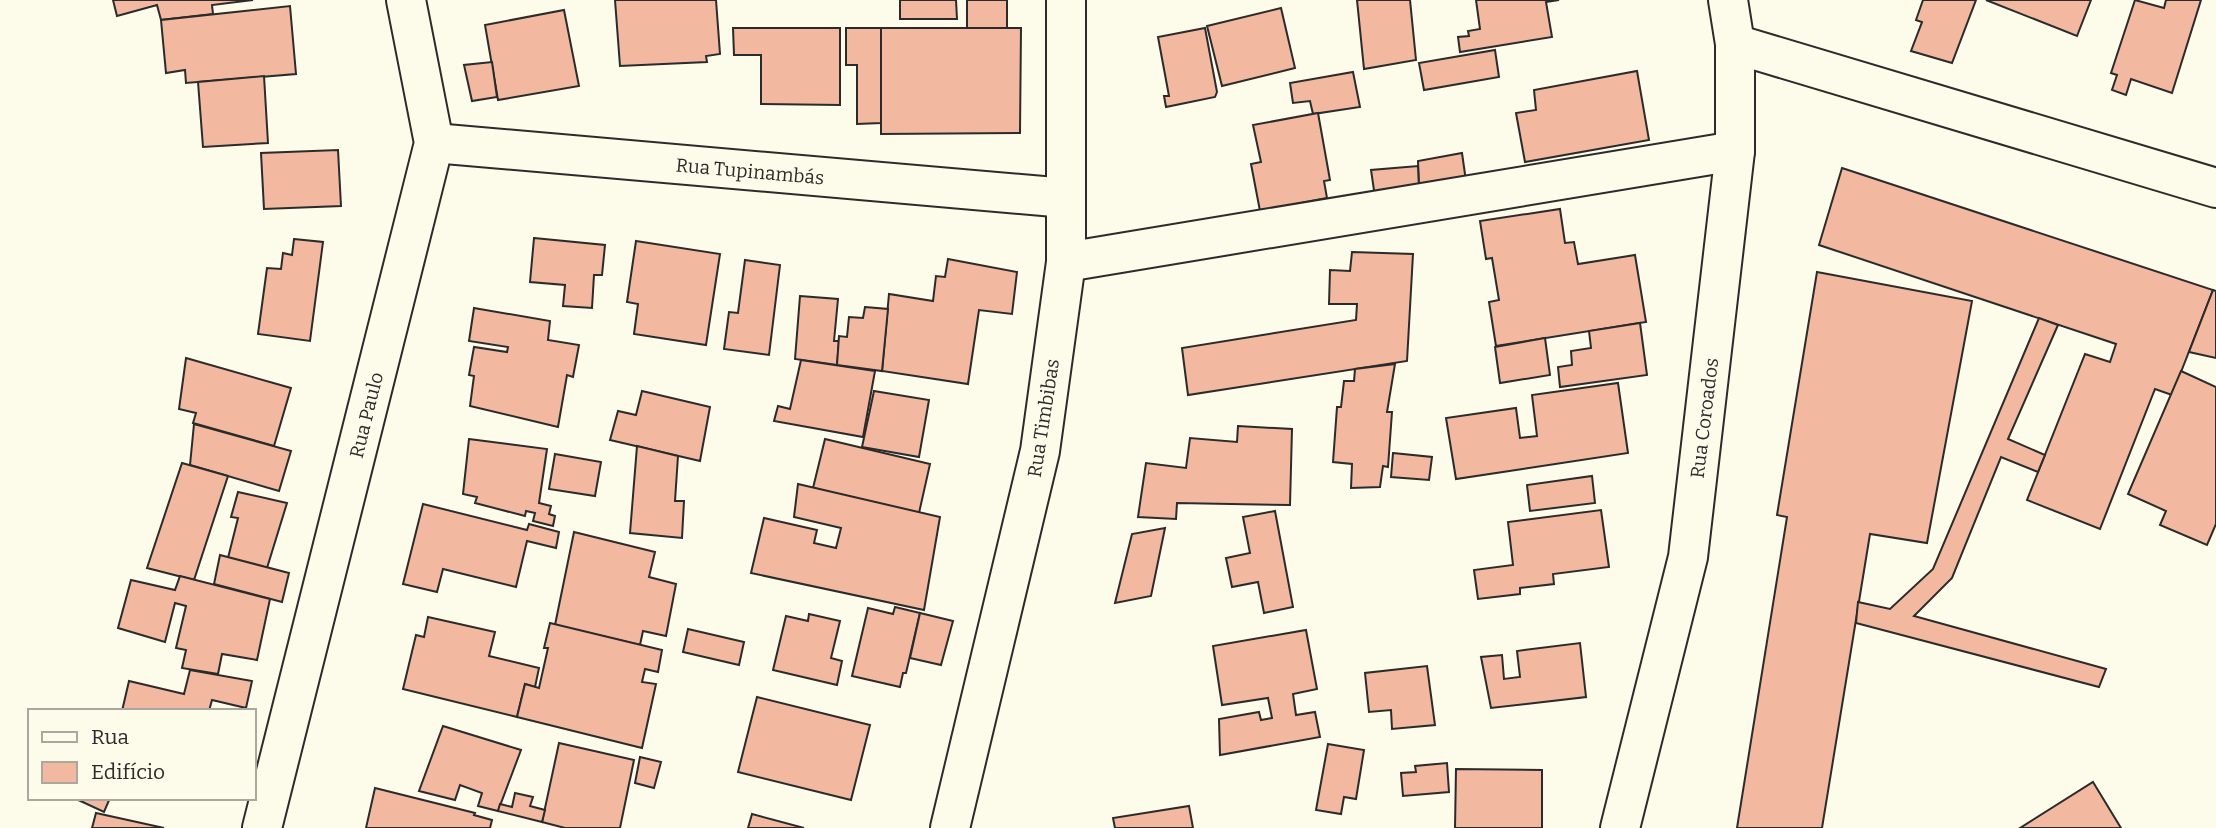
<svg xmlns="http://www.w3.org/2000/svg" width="2216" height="828" font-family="Bitter,serif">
	<rect width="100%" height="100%" fill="#fdfbea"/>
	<!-- building -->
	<g fill="#f2b8a0" stroke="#2b2b2b" stroke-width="2">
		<path d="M113,0H253L212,5L213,14L161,20L157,5L117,16Z"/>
		<path d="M615,0H716L720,54L706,56L707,62L620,66Z"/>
		<path d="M900,0H956L957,19H900Z"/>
		<path d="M967,0H1007V29L967,28Z"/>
		<path d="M1357,0H1410L1416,60L1364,69Z"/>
		<path d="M1476,0H1559L1546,2L1552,37L1460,52L1458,37L1469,36L1468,31L1480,29Z"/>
		<path d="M1923,0H1976L1952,63L1911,51L1922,22L1916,20Z"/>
		<path d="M1986,0H2091L2077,36Z"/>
		<path d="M2135,0L2164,8L2166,0H2201L2172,93L2131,79L2126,95L2112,90L2117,75L2111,73Z"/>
		<path d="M290,6L296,74L186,83L185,70L166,73L161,20Z"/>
		<path d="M1281,8L1295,68L1222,86L1207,26Z"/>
		<path d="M564,10L579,86L498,100L485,25Z"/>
		<path d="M733,28H840V105L761,104V55H734Z"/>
		<path d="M846,28H881V123L857,124V65H846Z"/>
		<path d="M881,28H1021L1020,133L881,134Z"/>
		<path d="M1205,28L1217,92L1215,97L1166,107L1164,96H1169L1158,37Z"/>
		<path d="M1495,50L1499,77L1424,90L1419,63Z"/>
		<path d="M492,62L497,97L472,101L464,65Z"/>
		<path d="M1637,71L1649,140L1525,162L1516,113L1536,110L1534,90Z"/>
		<path d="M1353,72L1360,107L1313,114L1310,101L1293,103L1290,83Z"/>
		<path d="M264,76L268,143L203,147L198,82Z"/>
		<path d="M1318,113L1330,180L1324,181L1327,198L1260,211L1251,164L1261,162L1253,125Z"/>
		<path d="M338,150L341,206L264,209L261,153Z"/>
		<path d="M1462,153L1466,181L1419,189L1418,161Z"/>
		<path d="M1418,166L1419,189L1375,197L1371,170Z"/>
		<path d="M1842,168L2213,290L2172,395L2155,389L2100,529L2027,500L2085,354L2110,362L2116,344L1819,245Z"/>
		<path d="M1560,209L1565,243L1574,242L1578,264L1635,255L1646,322L1496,346L1489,302L1499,300L1492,258L1486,259L1480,221Z"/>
		<path d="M534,238L605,245L602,275H594L592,308L563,306L565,285L530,282Z"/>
		<path d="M294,239L323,242L310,341L258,334L267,268L281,269L283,253L292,255Z"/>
		<path d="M636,241L720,254L706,345L634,334L638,304L627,302Z"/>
		<path d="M1352,252L1413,254L1407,361L1188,395L1182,348L1356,320L1357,304H1329L1330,270L1350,271Z"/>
		<path d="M948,259L1017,272L1012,314L979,310L968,384L882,371L889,294L933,301L936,276L945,277Z"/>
		<path d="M745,260L780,265L769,355L724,349L729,312L738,313Z"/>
		<path d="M1817,272L1972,301L1927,543L1870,534L1822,828H1737L1787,517L1777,515Z"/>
		<path d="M2213,290L2216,291V358L2189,352Z"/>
		<path d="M800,296L838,299L834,341H839L837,365L795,359Z"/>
		<path d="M865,307L888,309L882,371L837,365L839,336L847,337L849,317L863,318Z"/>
		<path d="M474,308L550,321L548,340L579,345L573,377L567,375L558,427L470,406L474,376L469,375L474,347L507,352L508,347L469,341Z"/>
		<path d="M2039,318L2058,325L2008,439L2045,455L2038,472L2001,457L1952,578L1914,616L2106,669L2099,687L1856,623L1858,602L1890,609L1933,569Z"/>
		<path d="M1640,323L1647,375L1560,387L1558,367L1572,365L1571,351L1591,348L1589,331Z"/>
		<path d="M1545,338L1550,375L1500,383L1495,347Z"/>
		<path d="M186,358L291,388L274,446L193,423L196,413L179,409Z"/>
		<path d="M801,360L875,371L863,437L774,421L778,406L790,409Z"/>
		<path d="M1395,364L1387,412H1392L1388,467L1383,466L1380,487L1351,488L1352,464L1333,462L1337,407H1341L1344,381H1354L1355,369Z"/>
		<path d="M2181,371L2216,387V524L2207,545L2160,525L2166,511L2128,494Z"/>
		<path d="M1618,383L1628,453L1456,479L1446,418L1516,408L1520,438L1537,436L1532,395Z"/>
		<path d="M642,391L710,407L700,461L610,440L618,411L636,415Z"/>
		<path d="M874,391L929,400L919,457L862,447Z"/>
		<path d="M194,424L291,451L279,491L190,465Z"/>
		<path d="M1238,426L1292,429L1290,505L1177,503L1176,519L1138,517L1146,463L1186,468L1190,438L1237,442Z"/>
		<path d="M469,439L547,449L539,503L551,506L549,514L555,516L553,526L533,521L535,513L526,511L525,516L475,503L477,497L463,494Z"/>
		<path d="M825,439L930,464L919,513L813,488Z"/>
		<path d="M637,446L678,456L675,501H684L682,538L630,533Z"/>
		<path d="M1393,453L1432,457L1429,480L1391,477Z"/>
		<path d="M555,454L601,462L595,496L549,489Z"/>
		<path d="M182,463L228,476L194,580L147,568Z"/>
		<path d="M1592,476L1595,503L1530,511L1527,485Z"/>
		<path d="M798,484L940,517L924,610L751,573L764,518L817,530L814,543L836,548L841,528L794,517Z"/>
		<path d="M238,492L287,503L267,568L228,558L238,518L231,517Z"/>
		<path d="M423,504L527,530L529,524L559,532L556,548L527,541L516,587L443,569L437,592L403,584Z"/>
		<path d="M1601,510L1609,567L1553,574L1554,584L1520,588V594L1478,599L1474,570L1513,565L1508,522Z"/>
		<path d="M1275,511L1293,607L1264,613L1258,582L1232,587L1226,558L1250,553L1243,517Z"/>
		<path d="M1165,528L1151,596L1115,603L1132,534Z"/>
		<path d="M574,532L655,552L649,577L676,584L666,636L643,631L640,645L555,625Z"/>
		<path d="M220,555L289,573L282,602L214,584Z"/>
		<path d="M180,576L270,599L257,660L222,654L218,674L182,668L186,650L176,648L186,606L175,603L165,642L118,628L131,580L175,590Z"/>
		<path d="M895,607L920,613L906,673H903L900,687L852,676L868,608L893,614Z"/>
		<path d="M920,613L953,621L941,665L910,658Z"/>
		<path d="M809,614L840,621L831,658L842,661L837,685L773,670L786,616L808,621Z"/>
		<path d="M428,617L495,632L489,656L539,668L535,687L525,684L517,717L403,689L416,635L424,637Z"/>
		<path d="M550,623L662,650L658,672L645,669L642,682L656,684L642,748L517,717L525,684L539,688L548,648H544Z"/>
		<path d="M688,629L744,642L739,665L683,652Z"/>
		<path d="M1306,630L1317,689L1293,694L1296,715L1315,712L1320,737L1220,755L1219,719L1259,712L1261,720L1272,718L1268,698L1222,705L1213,646Z"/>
		<path d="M1580,643L1586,697L1491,708L1481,657L1502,655L1504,679L1520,677L1517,651Z"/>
		<path d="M1427,666L1435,725L1392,729L1391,710L1369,712L1365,673Z"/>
		<path d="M190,670L252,681L246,708L212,700L209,711H122L129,681L184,694Z"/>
		<path d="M757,697L870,725L851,800L738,772Z"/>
		<path d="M443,726L521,750L498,811L478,806L482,793L460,785L455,800L419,791Z"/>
		<path d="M559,743L634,760L620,828H565L542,822Z"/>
		<path d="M1328,744L1364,750L1356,799L1344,797L1341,814L1316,810Z"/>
		<path d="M640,757L661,762L654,788L635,783Z"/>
		<path d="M1447,763L1449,792L1403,796L1401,773L1416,772L1415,766Z"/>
		<path d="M1456,769L1542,770V828H1455Z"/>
		<path d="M2093,782L2121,828H2020Z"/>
		<path d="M375,788L475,813L474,815L492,820L490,828H366Z"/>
		<path d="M515,793L533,797L530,806L545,810L542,822L498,811L500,804L512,807Z"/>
		<path d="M74,798H110L104,812Z"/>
		<path d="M1189,806L1193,828H1115L1113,818Z"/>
		<path d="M96,813L164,828H92Z"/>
		<path d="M752,814L804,828H748Z"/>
	</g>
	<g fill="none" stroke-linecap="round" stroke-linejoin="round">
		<!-- minor casing -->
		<g stroke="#2b2b2b" stroke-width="42">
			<g id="minor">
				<path d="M1735,44L2216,188"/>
				<path d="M434,143L1066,198"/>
				<path d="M1066,262L1735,151"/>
				<path d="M262,828L434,143L406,0"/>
				<path d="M1620,828L1688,557L1735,151V44L1728,0"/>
			</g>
		</g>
		<!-- major casing -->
		<g stroke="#2b2b2b" stroke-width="42">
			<path id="major" d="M950,828L1040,451L1066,262V0"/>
		</g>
		<!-- minor -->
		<use href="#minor" stroke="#fdfbea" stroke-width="38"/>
		<!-- major -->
		<use href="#major" stroke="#fdfbea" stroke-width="38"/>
	</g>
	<g text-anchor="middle" stroke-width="5" stroke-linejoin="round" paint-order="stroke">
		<!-- street labels -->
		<g font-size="19" fill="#2b2b2b" stroke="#fdfbea">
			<text transform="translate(750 171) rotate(5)" y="7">Rua Tupinambás</text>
			<text transform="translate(366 415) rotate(-76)" y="7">Rua Paulo</text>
			<text transform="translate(1043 418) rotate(-81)" y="7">Rua Timbibas</text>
			<text transform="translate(1704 418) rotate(-83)" y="7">Rua Coroados</text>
		</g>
	</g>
	<!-- legend -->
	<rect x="28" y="709" width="228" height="91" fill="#fdfbea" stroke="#a9a89e" stroke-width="2"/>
	<rect x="42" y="732" width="35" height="10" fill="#fdfbea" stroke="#a9a89e" stroke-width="2"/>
	<text x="91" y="744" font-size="21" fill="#2b2b2b">Rua</text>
	<rect x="42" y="762" width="35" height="21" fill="#f2b8a0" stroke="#a9a89e" stroke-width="2"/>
	<text x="91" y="779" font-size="21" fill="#2b2b2b">Edifício</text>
</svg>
